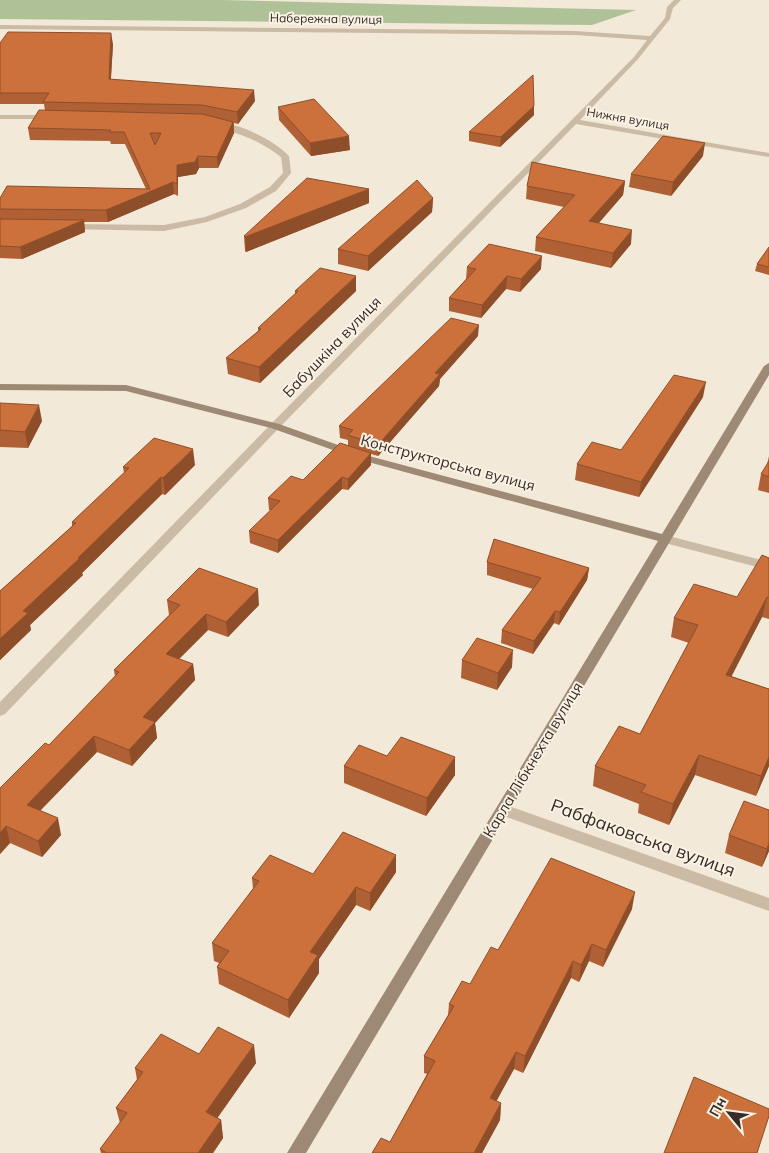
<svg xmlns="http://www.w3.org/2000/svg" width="769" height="1153" font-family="Mulish,sans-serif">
	<rect width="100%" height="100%" fill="#f2e9d8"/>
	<!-- green -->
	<path fill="#afc297" d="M0,0H221L636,10L592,25L0,19Z"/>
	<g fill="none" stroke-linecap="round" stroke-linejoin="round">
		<!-- street -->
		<g fill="#cbbaa4" fill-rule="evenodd">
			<path d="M674,0H681L673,8L670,19L638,59L580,120L769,153V157L576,124L279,428L5,714L0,716V702L271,424L634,57L647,40L575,35L0,29V25L575,31L650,36L665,18L667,7Z"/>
			<path d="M0,115H50L54,117L50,119H0Z"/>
			<path d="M214,123C236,121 274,140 289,156L291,173L276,191L246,208L207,222L164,231L65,229L64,227L68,224L164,225L205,217L240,204L270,187L283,173L281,157C260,141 240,133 214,127Z"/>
			<path d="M665,535L769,562V570L661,542L659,539Z"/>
			<path d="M503,804L769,898V911L498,814L496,810L498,806Z"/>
		</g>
		<!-- secondary -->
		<path fill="#9e8975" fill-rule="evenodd" d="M769,363V375L306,1153H287L658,541L361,460L271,428L126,391L0,390V384L126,385L279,424L369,456L662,534L764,366Z"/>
	</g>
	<!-- wall -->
	<g fill="#af6034">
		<path d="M0,43L113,44L111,79L255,101L238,124L234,123V133L218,168H199L196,174L178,177V196L174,194L108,222H84L85,232L22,259L0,258V198L146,189L125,144H111L110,141L30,140L28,128L45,111L44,104H0Z"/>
		<path d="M534,106V115L500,147L469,141V132Z"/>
		<path d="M278,107L350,150L311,156L279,120Z"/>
		<path d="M703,156L671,196L629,187L631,174Z"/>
		<path d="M625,181L623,195L599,223L631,244L611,268L535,251L536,237L564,207L526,199L527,186Z"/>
		<path d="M369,189V203L246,252L245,251L244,236Z"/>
		<path d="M433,198L432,212L368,271L338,264V249Z"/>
		<path d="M769,247V275L755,271L757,264Z"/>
		<path d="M467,267L541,269L520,292L506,289L481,318L449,311V298L466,279Z"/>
		<path d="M295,291H356L260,383L228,374L226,358L258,331V328L295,294Z"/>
		<path d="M478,336L440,379L439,386L378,456L371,454V465L348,490L342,489L278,553L250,543L249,531L271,510H269L268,498L303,480L348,446V440L340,438L339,426Z"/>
		<path d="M703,397L639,497L575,480L577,464L621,450Z"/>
		<path d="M0,403L42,421L28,448L0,447Z"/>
		<path d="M769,456V493L758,490L761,474L767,465Z"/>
		<path d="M195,465L165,495L162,494L82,573L83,575L30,625L31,630L0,660V591L72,526V522L124,473L123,467Z"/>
		<path d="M769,558V619L762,617L731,676L769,689V766L756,796L695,775L669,825L638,813L639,804L593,786L595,766L640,734L689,643L671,637L674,618L737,597Z"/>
		<path d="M487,562L589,568L587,580L559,625L554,623L533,654L501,643L502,630L533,589L487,575Z"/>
		<path d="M167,600L259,605L228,637L208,630L179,659L193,664L195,680L155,723L157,738L132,766L97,752L40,811L61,835L42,857L10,843L0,854V788L49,745L115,677L114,670L169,615Z"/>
		<path d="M462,660L512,667L497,690L461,678Z"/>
		<path d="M387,756L455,775L426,816L344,783V766Z"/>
		<path d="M769,810V851L762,867L725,853L729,835Z"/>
		<path d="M396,872L370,911L356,905L319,959V973L289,1018L219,984L217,967L219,963L214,961L212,943L253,889L252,878L313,874Z"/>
		<path d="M632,909L603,967L589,961L579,982L571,978L523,1073L514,1069L496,1101L501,1103L500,1120L482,1153H372L390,1142L427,1074L424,1073V1056L448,1015L449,1004L470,984L498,950Z"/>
		<path d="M199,1054L256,1063L217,1118L221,1120L223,1138L213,1153H101L100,1149L120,1123L116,1108L137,1080L135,1068Z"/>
	</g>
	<!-- shaded-wall -->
	<g fill="#8f4e2a">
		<path d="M111,33L113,44L110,90L109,79Z"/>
		<path d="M254,90L255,101L238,124L237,112Z"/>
		<path d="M534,106V115L500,147L501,137Z"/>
		<path d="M233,122L234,133L218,168L217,157Z"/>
		<path d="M349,136L350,150L311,156L310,143Z"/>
		<path d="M705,143L703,156L671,196L673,182Z"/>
		<path d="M198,156L199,168L196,174L178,177V196L177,184V165Z"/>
		<path d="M625,181L623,195L588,235L589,221Z"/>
		<path d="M173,182L174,194L108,222L106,210Z"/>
		<path d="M369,189V203L246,252L245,237Z"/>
		<path d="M433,198L432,212L368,271V256Z"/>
		<path d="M84,220L85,232L22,259L20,247Z"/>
		<path d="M632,230L631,244L611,268L613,253Z"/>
		<path d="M542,256L541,269L520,292L521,279Z"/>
		<path d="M356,276V291L260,383L259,367Z"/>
		<path d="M507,276L506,289L481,318L482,305Z"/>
		<path d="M479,325L478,336L440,379L439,386L378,456V445L435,373Z"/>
		<path d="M706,382L703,397L639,497L641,482Z"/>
		<path d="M39,405L42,421L28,448L25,432Z"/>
		<path d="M193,449L195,465L165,495L163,478Z"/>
		<path d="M371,453V465L348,490V479Z"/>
		<path d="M161,477L162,494L82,573L83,575L30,625L31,630L0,660V639L23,611Z"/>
		<path d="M342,477V489L278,553V540Z"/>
		<path d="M589,568L587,580L559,625L560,612Z"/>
		<path d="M258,589L259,605L228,637L226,622Z"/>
		<path d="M767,597L762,617L722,695L726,675Z"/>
		<path d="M555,611L554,623L533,654L534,641Z"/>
		<path d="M206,614L208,630L168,670L166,654Z"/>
		<path d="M513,650L512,667L497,690L498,673Z"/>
		<path d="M193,664L195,680L155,723L157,738L132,766L129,750L143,717Z"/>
		<path d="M94,736L97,752L30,821L27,805Z"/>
		<path d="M699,755L695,775L669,825L673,804Z"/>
		<path d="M455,757V775L426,816L427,798Z"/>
		<path d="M769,757V766L756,796L761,776Z"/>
		<path d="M58,818L61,835L42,857L38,841Z"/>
		<path d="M6,826L10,843L0,854V833Z"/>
		<path d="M769,843V851L762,867L767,849Z"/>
		<path d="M396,855V872L370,911V893Z"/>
		<path d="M356,887V905L319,959V973L289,1018L288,1000L310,952Z"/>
		<path d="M635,892L632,909L603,967L606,950Z"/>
		<path d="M592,944L589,961L579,982L581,965Z"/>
		<path d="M573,961L571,978L523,1073L525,1056Z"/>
		<path d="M254,1045L256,1063L209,1130L206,1112Z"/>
		<path d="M516,1052L514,1069L489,1115L490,1098Z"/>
		<path d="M501,1103L500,1120L482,1153H474Z"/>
		<path d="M221,1120L223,1138L213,1153H198Z"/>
	</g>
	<!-- building -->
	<g fill="#cc703c" stroke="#8f4e2a" fill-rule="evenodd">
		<path d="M8,32L111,33L109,79L254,90L237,112L202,105L43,102L49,93H0V43Z"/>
		<path d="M533,75L534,106L501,137L469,132Z"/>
		<path d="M314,99L349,136L310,143L278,107Z"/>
		<path d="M39,110L202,114L233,122L217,157L198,156L195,162L177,165V184L173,182L106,210L0,209V198L7,186L150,189L124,132H109L111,130L28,128ZM150,133H161L155,145Z"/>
		<path d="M663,136L705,143L673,182L631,174Z"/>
		<path d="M532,162L625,181L589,221L632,230L613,253L536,237L575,195L527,186Z"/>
		<path d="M307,178L369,189L245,237L244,236Z"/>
		<path d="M417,180L433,198L368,256L338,249Z"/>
		<path d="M0,219L84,220L20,247L0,246Z"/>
		<path d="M489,244L542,256L521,279L507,276L482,305L449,298L476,269L467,267Z"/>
		<path d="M769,247V267L757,264Z"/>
		<path d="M320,268L356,276L259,367L226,358L261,329L258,328L298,291H295Z"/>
		<path d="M451,318L479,325L435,373L440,374L378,445L348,435L353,430L339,426Z"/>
		<path d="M674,375L706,382L641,482L577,464L592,442L621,450Z"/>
		<path d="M0,403L39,405L25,432L0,430Z"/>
		<path d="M154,438L193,449L163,478L161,477L78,558H80L23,611L28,613L0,639V591L76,523L72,522L129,468L123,467Z"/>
		<path d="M340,443L371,453L348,479L342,477L278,540L249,531L280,501L268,498L291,476L303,480Z"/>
		<path d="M769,461V477L761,474Z"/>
		<path d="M494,539L589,568L560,612L555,611L534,641L502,630L541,578L487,562Z"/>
		<path d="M762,555L769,558V598L767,597L726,675L769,689V757L761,776L699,755L673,804L641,792L646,785L595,766L619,726L640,734L698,625L674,618L694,584L737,597Z"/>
		<path d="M199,568L258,589L226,622L206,614L166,654L193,664L143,717L155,722L129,750L94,736L27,805L58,818L38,841L6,826L0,833V788L45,743L49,745L119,672L114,670L180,605L167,600Z"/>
		<path d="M477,638L513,650L498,673L462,660Z"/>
		<path d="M401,737L455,757L427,798L344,766L359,745L387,756Z"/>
		<path d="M744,801L769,810V843L767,849L729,835Z"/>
		<path d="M343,832L396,855L370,893L356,887L310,952L318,955L288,1000L217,967L229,951L212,943L259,881L252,878L270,855L313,874Z"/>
		<path d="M551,858L635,892L606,950L592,944L581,965L573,961L525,1056L516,1052L490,1098L501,1103L474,1153H372L381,1138L390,1142L435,1061L424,1056L454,1006L449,1004L462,981L470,984L491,947L498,950Z"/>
		<path d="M218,1027L254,1045L206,1112L221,1120L198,1153H107L100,1149L127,1113L116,1108L143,1072L135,1068L161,1034L199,1054Z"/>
		<path d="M694,1077L769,1109V1116L757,1153H664Z"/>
	</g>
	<g text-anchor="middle" stroke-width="4" stroke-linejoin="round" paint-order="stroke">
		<!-- far-street labels -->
		<g font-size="12" fill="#352d26" stroke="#faf2e4">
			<text transform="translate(326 19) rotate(1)" y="4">Набережна вулиця</text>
			<text transform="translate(628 119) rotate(10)" y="4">Нижня вулиця</text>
		</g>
		<!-- street labels -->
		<g font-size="15" fill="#352d26" stroke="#faf2e4">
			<text transform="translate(332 347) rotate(-46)" y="5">Бабушкіна вулиця</text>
			<text transform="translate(448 463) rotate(15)" y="5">Конструкторська вулиця</text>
			<text transform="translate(533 760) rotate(-59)" y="5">Карла Лібкнехта вулиця</text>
		</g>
		<!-- near-street labels -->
		<g font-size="18" fill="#352d26" stroke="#faf2e4">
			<text transform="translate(643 838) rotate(20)" y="6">Рабфаковська вулиця</text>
		</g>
	</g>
	<!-- north arrow -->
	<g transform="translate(729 1113) rotate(299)" stroke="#faf2e4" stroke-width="4" paint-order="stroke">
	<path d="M0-4L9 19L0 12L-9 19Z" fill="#352d26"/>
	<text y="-8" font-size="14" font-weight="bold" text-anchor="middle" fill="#352d26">Пн</text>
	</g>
</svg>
